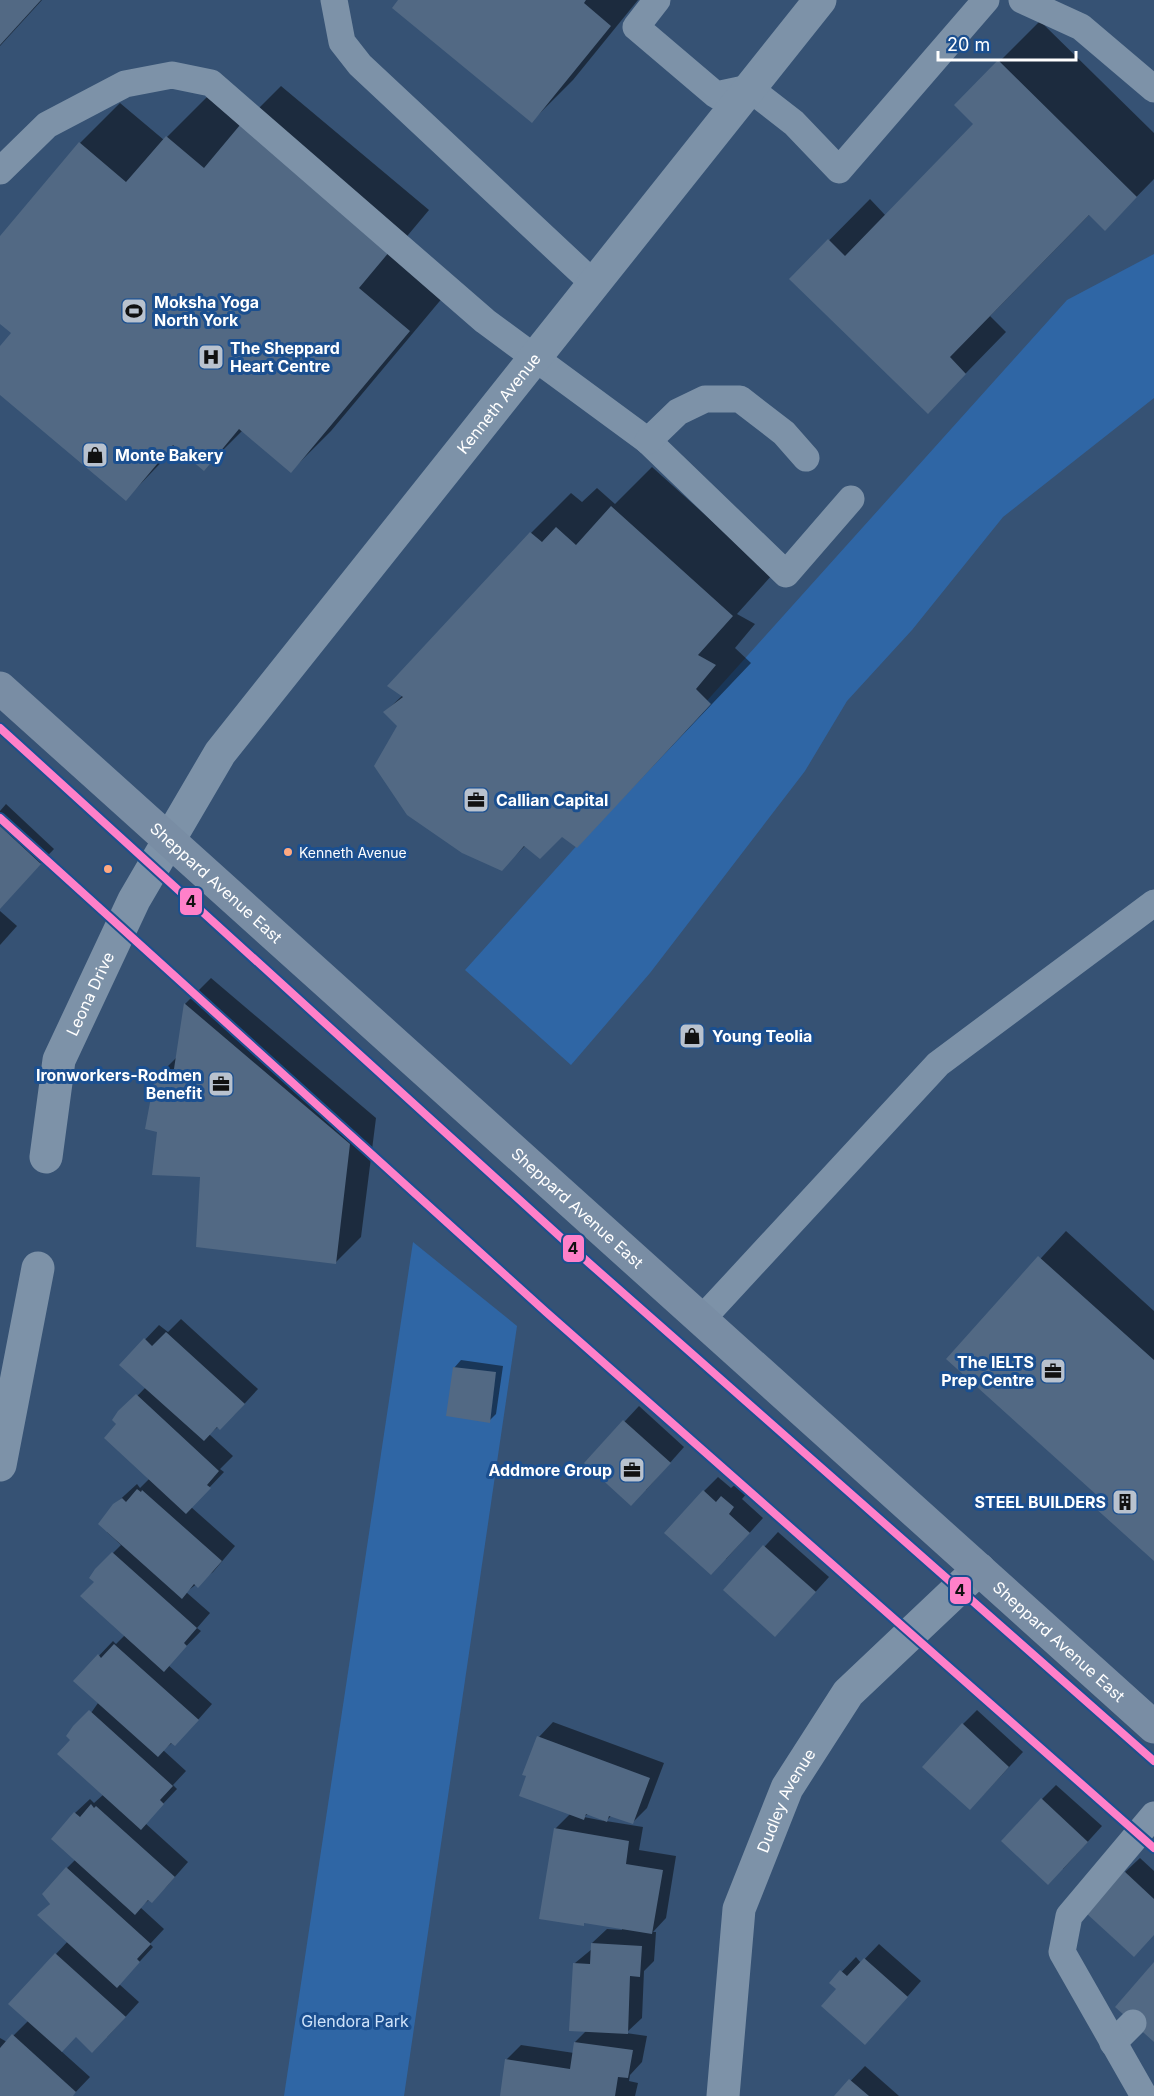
<svg xmlns="http://www.w3.org/2000/svg" width="1154" height="2096" font-family="Inter,sans-serif">
	<rect width="100%" height="100%" fill="#365274"/>
	<!-- green -->
	<g fill="#2f66a5">
		<path d="M1154,254V398L1003,517L912,630L847,701L805,771L650,973L571,1065L465,970L1067,300Z"/>
		<path d="M413,1242L517,1326L404,2096H284Z"/>
	</g>
	<!-- shadow -->
	<g fill="#0007" fill-rule="evenodd">
		<path d="M0,0H42L0,46Z"/>
		<path d="M400,0H638L573,80L532,121Z"/>
		<path d="M1040,21L1154,133V179L1105,229L1090,214L990,316L1006,332L928,412L791,279L870,199L886,216L975,124L956,105Z"/>
		<path d="M281,86L429,210L398,247L449,290L331,431L291,471L243,430L204,469L177,446L126,499L0,393V349L13,333L0,322V238L80,143L120,103L164,140L207,97L241,126Z"/>
		<path d="M652,467L772,575L737,614L755,624L735,648L751,663L577,846L562,836L525,846L501,869L399,726L385,712L403,695L531,533L571,493L582,502L597,488L615,504Z"/>
		<path d="M6,804L54,849L0,906V811Z"/>
		<path d="M0,911L17,926L0,945Z"/>
		<path d="M211,978L376,1118L361,1237L335,1263L158,1131L157,1077L178,1056L185,1004Z"/>
		<path d="M1066,1231L1154,1311V1559L1102,1498L948,1359Z"/>
		<path d="M181,1319L258,1389L235,1414L209,1434L233,1456L220,1469L224,1472L191,1507L235,1546L213,1572L186,1592L210,1613L197,1628L201,1631L168,1665L212,1704L189,1730L163,1750L186,1771L173,1785L177,1789L145,1823L188,1862L166,1887L140,1907L164,1929L150,1944L153,1947L119,1984L139,2002L107,2037L76,2035L61,2051L90,2077L72,2096H0V2038L7,2042L29,2020L56,1954L68,1941L40,1915L52,1902L67,1868L76,1859L75,1813L90,1799L94,1803L104,1794L72,1740L98,1703L75,1681L113,1641L116,1644L125,1635L96,1582L113,1553L121,1545L107,1532L114,1505L137,1484L140,1488L150,1478L114,1420L146,1387L121,1365L159,1325L168,1332Z"/>
		<path d="M461,1360L503,1366L496,1414L489,1421L454,1368Z"/>
		<path d="M639,1406L684,1447L646,1490L586,1463Z"/>
		<path d="M718,1477L731,1488L737,1483L748,1492L742,1499L763,1518L726,1559L704,1491Z"/>
		<path d="M778,1532L829,1577L790,1620L725,1590Z"/>
		<path d="M977,1710L1023,1752L984,1794L963,1724Z"/>
		<path d="M553,1722L664,1763L647,1808L632,1823L612,1815L606,1821L643,1827L639,1850L676,1856L666,1918L653,1932H656L654,1961L644,1971L642,2018L626,2033L647,2036L642,2062L630,2075L629,2081L638,2083L635,2096H502L506,2060L521,2045L574,2053L575,2042L587,2030L575,1963L592,1949V1943L607,1929L622,1930V1928L586,1921L583,1924L555,1829L570,1814L524,1774L539,1737ZM589,1813L604,1821L584,1817Z"/>
		<path d="M1056,1785L1102,1826L1063,1869L1042,1799Z"/>
		<path d="M1140,1858L1154,1871V1935L1125,1872Z"/>
		<path d="M879,1944L921,1981L879,2029L831,1983L856,1957L861,1963Z"/>
		<path d="M865,2066L899,2096H836Z"/>
	</g>
	<!-- building -->
	<g fill="#526984">
		<path d="M0,0H41L0,45Z"/>
		<path d="M398,0H586L584,3L611,26L532,123L392,8Z"/>
		<path d="M998,60L1137,197L1105,231L1089,215L950,357L966,374L928,414L789,279L828,239L845,256L973,124L954,105Z"/>
		<path d="M240,125L390,251L359,288L410,331L291,473L239,429L204,471L173,445L126,501L0,395V346L11,333L0,324V236L79,142L126,182L166,136L204,168Z"/>
		<path d="M611,506L733,616L698,655L716,665L696,689L711,704L577,848L562,837L540,859L524,846L502,871L462,853L407,815L374,766L397,726L383,712L403,697L387,686L530,532L542,542L556,527L576,545Z"/>
		<path d="M0,826L41,864L0,909Z"/>
		<path d="M184,1003L350,1144L336,1264L196,1247L200,1177L152,1175L157,1132L145,1129L155,1076L172,1082Z"/>
		<path d="M1038,1256L1154,1360V1561L1093,1506L1100,1498L946,1359Z"/>
		<path d="M166,1332L245,1404L220,1430L217,1427L204,1441L119,1365L144,1338L152,1346Z"/>
		<path d="M453,1367L496,1372L490,1423L446,1416Z"/>
		<path d="M136,1394L219,1471L207,1485L211,1488L186,1514L104,1438L116,1424L112,1420L118,1411Z"/>
		<path d="M623,1420L671,1463L631,1506L584,1463Z"/>
		<path d="M137,1489L141,1492L142,1490L222,1561L198,1588L194,1584L182,1599L98,1524L113,1504L122,1498L126,1502Z"/>
		<path d="M703,1490L716,1502L721,1496L734,1507L729,1514L750,1533L711,1575L664,1533Z"/>
		<path d="M763,1545L816,1592L775,1637L723,1590Z"/>
		<path d="M112,1552L197,1628L184,1643L187,1646L164,1672L80,1596L94,1582L89,1578L95,1569Z"/>
		<path d="M114,1644L199,1720L175,1746L171,1743L158,1757L73,1681L98,1654L101,1658Z"/>
		<path d="M89,1710L173,1786L160,1800L164,1804L141,1830L57,1754L70,1740L66,1736L73,1726Z"/>
		<path d="M962,1723L1009,1767L970,1810L922,1767Z"/>
		<path d="M537,1736L650,1778L633,1824L609,1816L607,1822L586,1814L584,1820L519,1796L526,1776L522,1775Z"/>
		<path d="M1041,1798L1088,1842L1048,1885L1001,1841Z"/>
		<path d="M91,1804L94,1808L96,1806L175,1877L152,1903L148,1900L135,1915L51,1839L74,1812L80,1817Z"/>
		<path d="M554,1828L629,1841L626,1864L663,1870L652,1934L584,1923V1926L539,1919Z"/>
		<path d="M66,1867L151,1944L137,1959L140,1962L117,1988L37,1915L50,1904L42,1894Z"/>
		<path d="M1124,1871L1154,1899V1935L1134,1957L1086,1913Z"/>
		<path d="M591,1943L642,1946L640,1977L630,1976L628,2034L569,2031L573,1963L590,1964Z"/>
		<path d="M55,1953L126,2017L92,2053L76,2037L62,2052L8,2004Z"/>
		<path d="M864,1958L908,1997L865,2045L821,2006L836,1989L829,1983L840,1970L847,1976Z"/>
		<path d="M1154,1962V2042L1115,2007Z"/>
		<path d="M12,2034L76,2092L73,2096H0V2048Z"/>
		<path d="M574,2042L633,2050L628,2078L618,2077L615,2096H500L505,2059L570,2069Z"/>
		<path d="M849,2079L869,2096H834Z"/>
	</g>
	<g fill="none" stroke-linecap="round" stroke-linejoin="round">
		<!-- service -->
		<g stroke="#7d92a8" stroke-width="27">
			<path d="M334,0L342,42L360,65L593,283"/>
			<path d="M657,0L636,27L716,95L749,88L794,123L839,170L986,0"/>
			<path d="M1022,0L1081,27L1154,89"/>
			<path d="M0,171L47,125L125,84L172,75L211,83L485,321L648,441L786,574L851,499"/>
			<path d="M648,441L678,412L705,399H740L784,433L806,458"/>
			<path d="M701,1320L938,1064L1154,903"/>
			<path d="M1113,2043L1133,2023"/>
			<path d="M1144,2096L1062,1952L1069,1916L1154,1815"/>
		</g>
		<!-- minor -->
		<g stroke="#7d92a8" stroke-width="33">
			<path id="s1" d="M46,1157L59,1060L134,900L220,753L820,0"/>
			<path d="M0,1465L38,1268"/>
			<path id="s2" d="M723,2096L739,1909L787,1788L848,1693L979,1569"/>
		</g>
		<!-- secondary -->
		<path stroke="#798da4" stroke-width="33" id="s3" d="M0,688L1154,1727"/>
		<!-- metro-1 casing -->
		<g stroke="#1b4f8f" stroke-width="12">
			<g id="metro-1">
				<path d="M0,728L589,1263L1154,1761"/>
				<path d="M0,818L546,1312L1154,1848"/>
			</g>
		</g>
		<!-- metro-1 -->
		<use href="#metro-1" stroke="#ff80c9" stroke-width="8"/>
	</g>
	<!-- icons -->
	<defs>
		<g id="stadium-square" transform="scale(1.35)"><rect x="-9" y="-9" width="18" height="18" rx="4" fill="#b9c2ce" stroke="#1b4f8f"/><path d="M0-5a6.5 5 0 1 0 0 10a6.5 5 0 1 0 0-10ZM-3.5-1.8h7v3.6h-7Z" fill="#111"/></g>
		<g id="hospital-square" transform="scale(1.35)"><rect x="-9" y="-9" width="18" height="18" rx="4" fill="#b9c2ce" stroke="#1b4f8f"/><path d="M-5-5h3v3.5h4V-5h3V5h-3V1.5h-4V5h-3Z" fill="#111"/></g>
		<g id="shop-square" transform="scale(1.35)"><rect x="-9" y="-9" width="18" height="18" rx="4" fill="#b9c2ce" stroke="#1b4f8f"/><path d="M-5-2.5h2.3a2.7 3.5 0 0 1 5.4 0H5L5.5 6h-11ZM-1.5-2.5h3a1.5 2.3 0 0 0-3 0Z" fill="#111"/></g>
		<g id="office-square" transform="scale(1.35)"><rect x="-9" y="-9" width="18" height="18" rx="4" fill="#b9c2ce" stroke="#1b4f8f"/><path d="M-6-3h4V-5.5h4V-3h4V5H-6ZM-1-4.5V-3h2v-1.5ZM-6 0V1H6V0Z" fill="#111"/></g>
		<g id="building-square" transform="scale(1.35)"><rect x="-9" y="-9" width="18" height="18" rx="4" fill="#b9c2ce" stroke="#1b4f8f"/><path d="M-4-6H4V6H1V3H-1V6H-4ZM-2.5-4.3h1.7v1.8h-1.7ZM.8-4.3h1.7v1.8H.8ZM-2.5-1h1.7V.8h-1.7ZM.8-1h1.7V.8H.8Z" fill="#111"/></g>
	</defs>
	<g fill-rule="evenodd">
		<use href="#stadium-square" x="134" y="311"/>
		<use href="#hospital-square" x="211" y="357"/>
		<use href="#shop-square" x="95" y="455"/>
		<use href="#office-square" x="476" y="800"/>
		<use href="#shop-square" x="692" y="1036"/>
		<use href="#office-square" x="221" y="1084"/>
		<use href="#office-square" x="1053" y="1371"/>
		<use href="#office-square" x="632" y="1470"/>
		<use href="#building-square" x="1125" y="1502"/>
	</g>
	<!-- markers -->
	<g fill="#ffa980" stroke="#1b4f8f" stroke-width="2">
		<circle cx="288" cy="852" r="5"/>
		<circle cx="108" cy="869" r="5"/>
	</g>
	<g text-anchor="middle" stroke-width="6" stroke-linejoin="round" paint-order="stroke">
		<!-- bus labels -->
		<g font-size="14" fill="#fff" stroke="#1b4f8f" text-anchor="start">
			<text x="299" y="858">Kenneth Avenue</text>
		</g>
		<!-- poi labels -->
		<g font-size="16" font-weight="bold" fill="#fff" stroke="#1b4f8f" text-anchor="start">
			<text x="154" y="308">Moksha Yoga<tspan x="154" dy="18">North York</tspan></text>
			<text x="230" y="354">The Sheppard<tspan x="230" dy="18">Heart Centre</tspan></text>
			<text x="115" y="461">Monte Bakery</text>
			<text x="496" y="806">Callian Capital</text>
			<text x="712" y="1042">Young Teolia</text>
			<text x="202" y="1081" text-anchor="end">Ironworkers-Rodmen<tspan x="202" dy="18">Benefit</tspan></text>
			<text x="1034" y="1368" text-anchor="end">The IELTS<tspan x="1034" dy="18">Prep Centre</tspan></text>
			<text x="612" y="1476" text-anchor="end">Addmore Group</text>
			<text x="1106" y="1508" text-anchor="end">STEEL BUILDERS</text>
		</g>
		<!-- street labels -->
		<g font-size="16" fill="#fff" stroke="#1b4f8f">
			<text dy="6" stroke="none"><textPath href="#s1" startOffset="892">Kenneth Avenue</textPath></text>
			<text dy="6" stroke="none"><textPath href="#s3" startOffset="291">Sheppard Avenue East</textPath></text>
			<text dy="6" stroke="none"><textPath href="#s1" startOffset="171">Leona Drive</textPath></text>
			<text dy="6" stroke="none"><textPath href="#s3" startOffset="777">Sheppard Avenue East</textPath></text>
			<text dy="6" stroke="none"><textPath href="#s3" startOffset="1425">Sheppard Avenue East</textPath></text>
			<text dy="6" stroke="none"><textPath href="#s2" startOffset="306">Dudley Avenue</textPath></text>
		</g>
		<!-- park labels -->
		<g font-size="16" fill="#cfe3fa" stroke="#1b4f8f">
			<text x="355" y="2027">Glendora Park</text>
		</g>
	</g>
	<g stroke="#1b4f8f" stroke-width="2">
		<rect x="179" y="887" width="24" height="29" rx="6" fill="#ff80c9"/>
		<rect x="562" y="1234" width="23" height="29" rx="6" fill="#ff80c9"/>
		<rect x="949" y="1576" width="23" height="29" rx="6" fill="#ff80c9"/>
	</g>
	<g font-size="16" text-anchor="middle" font-weight="bold" fill="#111">
		<text x="191" y="907">4</text>
		<text x="573" y="1254">4</text>
		<text x="960" y="1596">4</text>
	</g>
	<!-- scale -->
	<path d="M938 51v9h138v-9" fill="none" stroke="#ffffff" stroke-width="3"/>
	<text x="947" y="51" font-size="18" fill="#ffffff" stroke="#1b4f8f" stroke-width="4.5" paint-order="stroke">20 m</text>
</svg>
